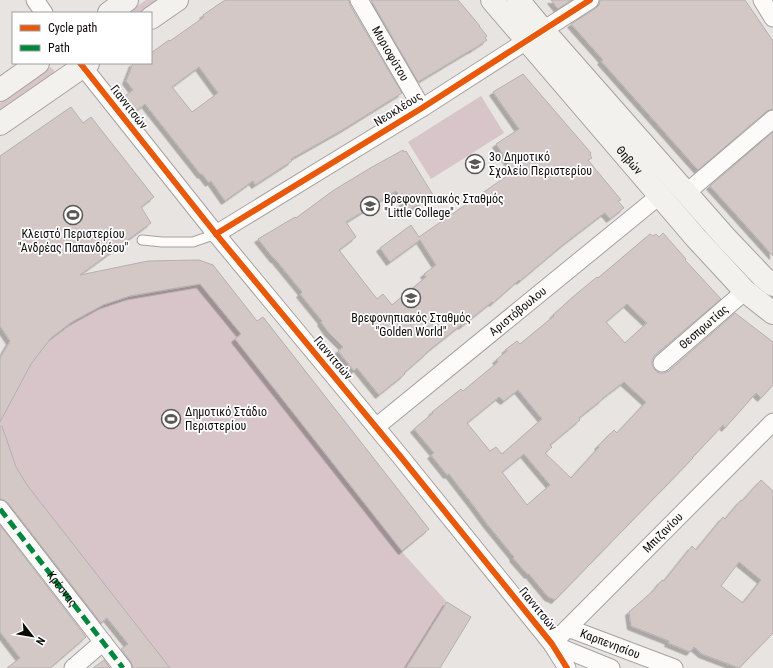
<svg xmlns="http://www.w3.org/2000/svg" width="773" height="668" font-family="'Roboto Condensed',sans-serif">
	<defs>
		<filter id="shadow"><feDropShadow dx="-3.5" dy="3.5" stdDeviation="0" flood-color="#0004"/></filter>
	</defs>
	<rect width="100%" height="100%" fill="#e8e4e1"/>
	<!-- green -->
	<g fill="#d7c5c9">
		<path d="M146,0H164L145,13H127Z"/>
		<path d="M51,67L57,75L0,116V103Z"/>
		<path d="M481,96L504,133L431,179L408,142Z"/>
		<path d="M199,260L213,265L257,321L263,317L429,529L402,552L447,602L471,617L440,668H147L39,533L0,479V358L84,280L113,268L148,261Z"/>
	</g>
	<!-- building -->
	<g fill="#d3c8c6" stroke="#b4b1af" fill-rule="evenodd" filter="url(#shadow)">
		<path d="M225,0H349L350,5L402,93L344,129L291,159L292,161L255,185L253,181L225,201L211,181L209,183L202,174L201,175L145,104L136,111L125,96L133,90L126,81L133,63H151V53L169,40L170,41L204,17L203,15ZM199,67L218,93L192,112L172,87Z"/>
		<path d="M371,0H458L480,26H479L487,36L485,38L487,40L472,50H471L418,82Z"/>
		<path d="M551,0H572L558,9Z"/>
		<path d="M600,0H745L773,41V109L767,111L698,170L601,61L603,60L571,24L596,8L599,5Z"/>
		<path d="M523,74L591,153L590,155L592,158L588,160L621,200L618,201L624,208L610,219L605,213L603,214L564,244L520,281L519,280L493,303L492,302L462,326L461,325L427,352V353L404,373L405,374L379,395L357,368L354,371L338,351L343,347L328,332L321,322L322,321L300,294L302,292L275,259H274L258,239L295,217L296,218L334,190L372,167L403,150L404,152L406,151L433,195L408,211L396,191L346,222L356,237L339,250L377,299L383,294L392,305L426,277L424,274L436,265L420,240L390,262L380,248L411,225L419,237L514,171L496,144L519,129L493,92Z"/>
		<path d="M71,107L83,123L91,117L154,197L141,207L151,223L80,275L148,261L199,260L213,265L257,321L263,317L429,529L402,551L235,339L241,334L200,284L130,296L103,305L72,322L51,338L31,364L0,422V358L10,341L0,326V156Z"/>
		<path d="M773,132V256L710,186Z"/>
		<path d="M663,233L686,259L685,260L721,299L655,355L652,360V365L654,369L659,373H664L669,371L735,313L773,342V385L761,398L756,393L725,428L723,425L692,458H693L555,600L548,597L529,574L528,575L513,558L514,557L487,524L473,505L449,474L447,475L431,455L434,453L414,429L433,413L432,412L461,389L463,391L498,362L496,360L507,351L505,350L517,341L520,344L554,316L553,315L574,296L597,277L598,278L650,234L653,236L656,234L659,237ZM627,304L647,323L625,343L606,322ZM624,382L646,402L617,433L614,430L598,446L599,447L571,478L545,453L552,447L550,445L580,420L579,418L603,399V398ZM518,390L542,419L502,454L496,447L490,451L467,423L499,397L504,401ZM524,454L550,485L527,505L502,472Z"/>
		<path d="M2,426L16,467L27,485L170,668H133L131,662L121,649L128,644L107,618L101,623L8,503L4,500L0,499V427Z"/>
		<path d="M761,480L773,491V633L739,668L702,654L694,647L690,652L668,643L669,641L631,626L629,612L653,591L662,580L664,581L692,546L696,550L723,517L725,519L741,500L742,501ZM739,562L761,580L743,603L721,586Z"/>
		<path d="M0,525L86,637L50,668H7L20,658L0,632Z"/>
		<path d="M447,602L471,617L440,668H406Z"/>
		<path d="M104,660L110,668H93Z"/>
	</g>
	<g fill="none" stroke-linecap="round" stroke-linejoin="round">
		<!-- lane casing -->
		<g stroke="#a5a2a0" stroke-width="11">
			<path id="lane" d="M142,240L162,242H193L216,234"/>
		</g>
		<!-- street casing -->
		<g stroke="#a5a2a0" stroke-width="19">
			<g id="street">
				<path d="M35,0L44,13"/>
				<path id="s1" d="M359,0L422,108"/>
				<path d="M762,0L773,18"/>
				<path d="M80,63L216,234L400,456L552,644L567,668"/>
				<path d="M686,193L773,119"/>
				<path d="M216,234L422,108L590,0"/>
				<path id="s2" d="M662,363L745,291"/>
				<path id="s3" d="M376,427L659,196"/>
				<path d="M0,509L123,668"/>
				<path id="s4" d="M568,628L674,668"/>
				<path id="s5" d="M552,644L773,422"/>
				<path d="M552,644L611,668"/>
				<path d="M73,668L103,642"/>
			</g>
		</g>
		<!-- secondary casing -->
		<g stroke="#a5a2a0" stroke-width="24">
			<g id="secondary">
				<path id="s6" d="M492,0L696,238L745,291L773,313"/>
				<path d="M518,0L543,30L725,237L763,277L773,285"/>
				<path d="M109,13L127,0"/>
				<path d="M151,18L177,0"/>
				<path d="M0,90L38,63"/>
				<path d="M0,124L88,63"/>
			</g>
		</g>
		<!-- lane -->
		<use href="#lane" stroke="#fcfbfa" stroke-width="9"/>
		<!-- street -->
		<use href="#street" stroke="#fcfbfa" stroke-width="17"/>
		<!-- secondary -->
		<use href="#secondary" stroke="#f2f1ed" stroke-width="22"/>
		<!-- quiet -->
		<path stroke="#00873e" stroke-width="5" stroke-dasharray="10 5" stroke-linecap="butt" id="s7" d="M0,509L123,668"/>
		<!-- cycleway casing -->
		<g stroke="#fff" stroke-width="8">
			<g id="cycleway">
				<path d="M80,63L216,234L400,456L552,644L567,668"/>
				<path d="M216,234L422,108L590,0"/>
			</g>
		</g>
		<!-- cycleway -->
		<use href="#cycleway" stroke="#e8590c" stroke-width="6"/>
	</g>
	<!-- icons -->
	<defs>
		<g id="school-ring" transform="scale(1)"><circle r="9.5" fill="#fff" stroke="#5a5755" stroke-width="1.5"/><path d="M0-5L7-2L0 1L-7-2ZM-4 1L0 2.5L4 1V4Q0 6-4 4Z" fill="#5a5755"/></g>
		<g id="stadium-ring" transform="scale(1)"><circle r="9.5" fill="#fff" stroke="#5a5755" stroke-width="1.5"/><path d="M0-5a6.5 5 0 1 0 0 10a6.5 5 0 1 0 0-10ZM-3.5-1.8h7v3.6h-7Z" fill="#5a5755"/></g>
	</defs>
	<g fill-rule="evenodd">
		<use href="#school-ring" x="475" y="164"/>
		<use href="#school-ring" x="370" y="206"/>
		<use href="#stadium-ring" x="73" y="215"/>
		<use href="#school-ring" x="411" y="298"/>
		<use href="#stadium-ring" x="171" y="419"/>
	</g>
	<g text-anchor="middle" stroke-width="3.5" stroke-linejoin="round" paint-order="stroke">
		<!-- street labels -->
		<g font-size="12" fill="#0d0b09" stroke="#fff">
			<text dy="4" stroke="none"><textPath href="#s1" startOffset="62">Μυριοφύτου</textPath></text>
			<text transform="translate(129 107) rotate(52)" y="4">Γιαννιτσών</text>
			<text transform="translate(398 109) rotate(-32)" y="4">Νεοκλέους</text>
			<text dy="4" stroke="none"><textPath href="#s6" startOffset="211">Θηβών</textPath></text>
			<text dy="4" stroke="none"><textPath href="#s3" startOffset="183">Αριστόβουλου</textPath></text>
			<text dy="4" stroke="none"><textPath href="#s2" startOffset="55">Θεσπρωτίας</textPath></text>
			<text transform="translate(333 358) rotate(50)" y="4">Γιαννιτσών</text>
			<text dy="4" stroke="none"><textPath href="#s5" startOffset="157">Μπιζανίου</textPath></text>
			<text dy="4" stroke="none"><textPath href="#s7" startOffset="101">Κρέσνας</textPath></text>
			<text transform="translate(538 609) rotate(51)" y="4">Γιαννιτσών</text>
			<text dy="4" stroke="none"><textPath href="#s4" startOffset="45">Καρπενησίου</textPath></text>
		</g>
		<!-- poi labels -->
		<g font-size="12" fill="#0d0b09" stroke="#fff" text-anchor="start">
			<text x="489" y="161">3ο Δημοτικό<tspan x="489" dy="14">Σχολείο Περιστερίου</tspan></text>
			<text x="384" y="203">Βρεφονηπιακός Σταθμός<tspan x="384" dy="14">"Little College"</tspan></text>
			<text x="73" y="238" text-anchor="middle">Κλειστό Περιστερίου<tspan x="73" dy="14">"Ανδρέας Παπανδρέου"</tspan></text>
			<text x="411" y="322" text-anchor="middle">Βρεφονηπιακός Σταθμός<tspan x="411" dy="14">"Golden World"</tspan></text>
			<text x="185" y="416">Δημοτικό Στάδιο<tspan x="185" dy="14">Περιστερίου</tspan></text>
		</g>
	</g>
	<!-- legend -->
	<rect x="12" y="12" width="140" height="52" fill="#ffffff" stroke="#9e9d9d"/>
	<rect x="20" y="25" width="20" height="6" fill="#e8590c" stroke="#9e9d9d"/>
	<text x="48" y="32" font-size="12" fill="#0d0b09">Cycle path</text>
	<rect x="20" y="45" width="20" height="6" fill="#00873e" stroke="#9e9d9d"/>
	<text x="48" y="52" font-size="12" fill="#0d0b09">Path</text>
	<!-- north arrow -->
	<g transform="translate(32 636) rotate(121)" stroke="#ffffff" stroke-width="3" paint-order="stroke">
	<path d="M0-3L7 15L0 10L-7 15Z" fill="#0d0b09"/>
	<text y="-6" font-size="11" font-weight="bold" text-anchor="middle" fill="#0d0b09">N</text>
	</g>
</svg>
